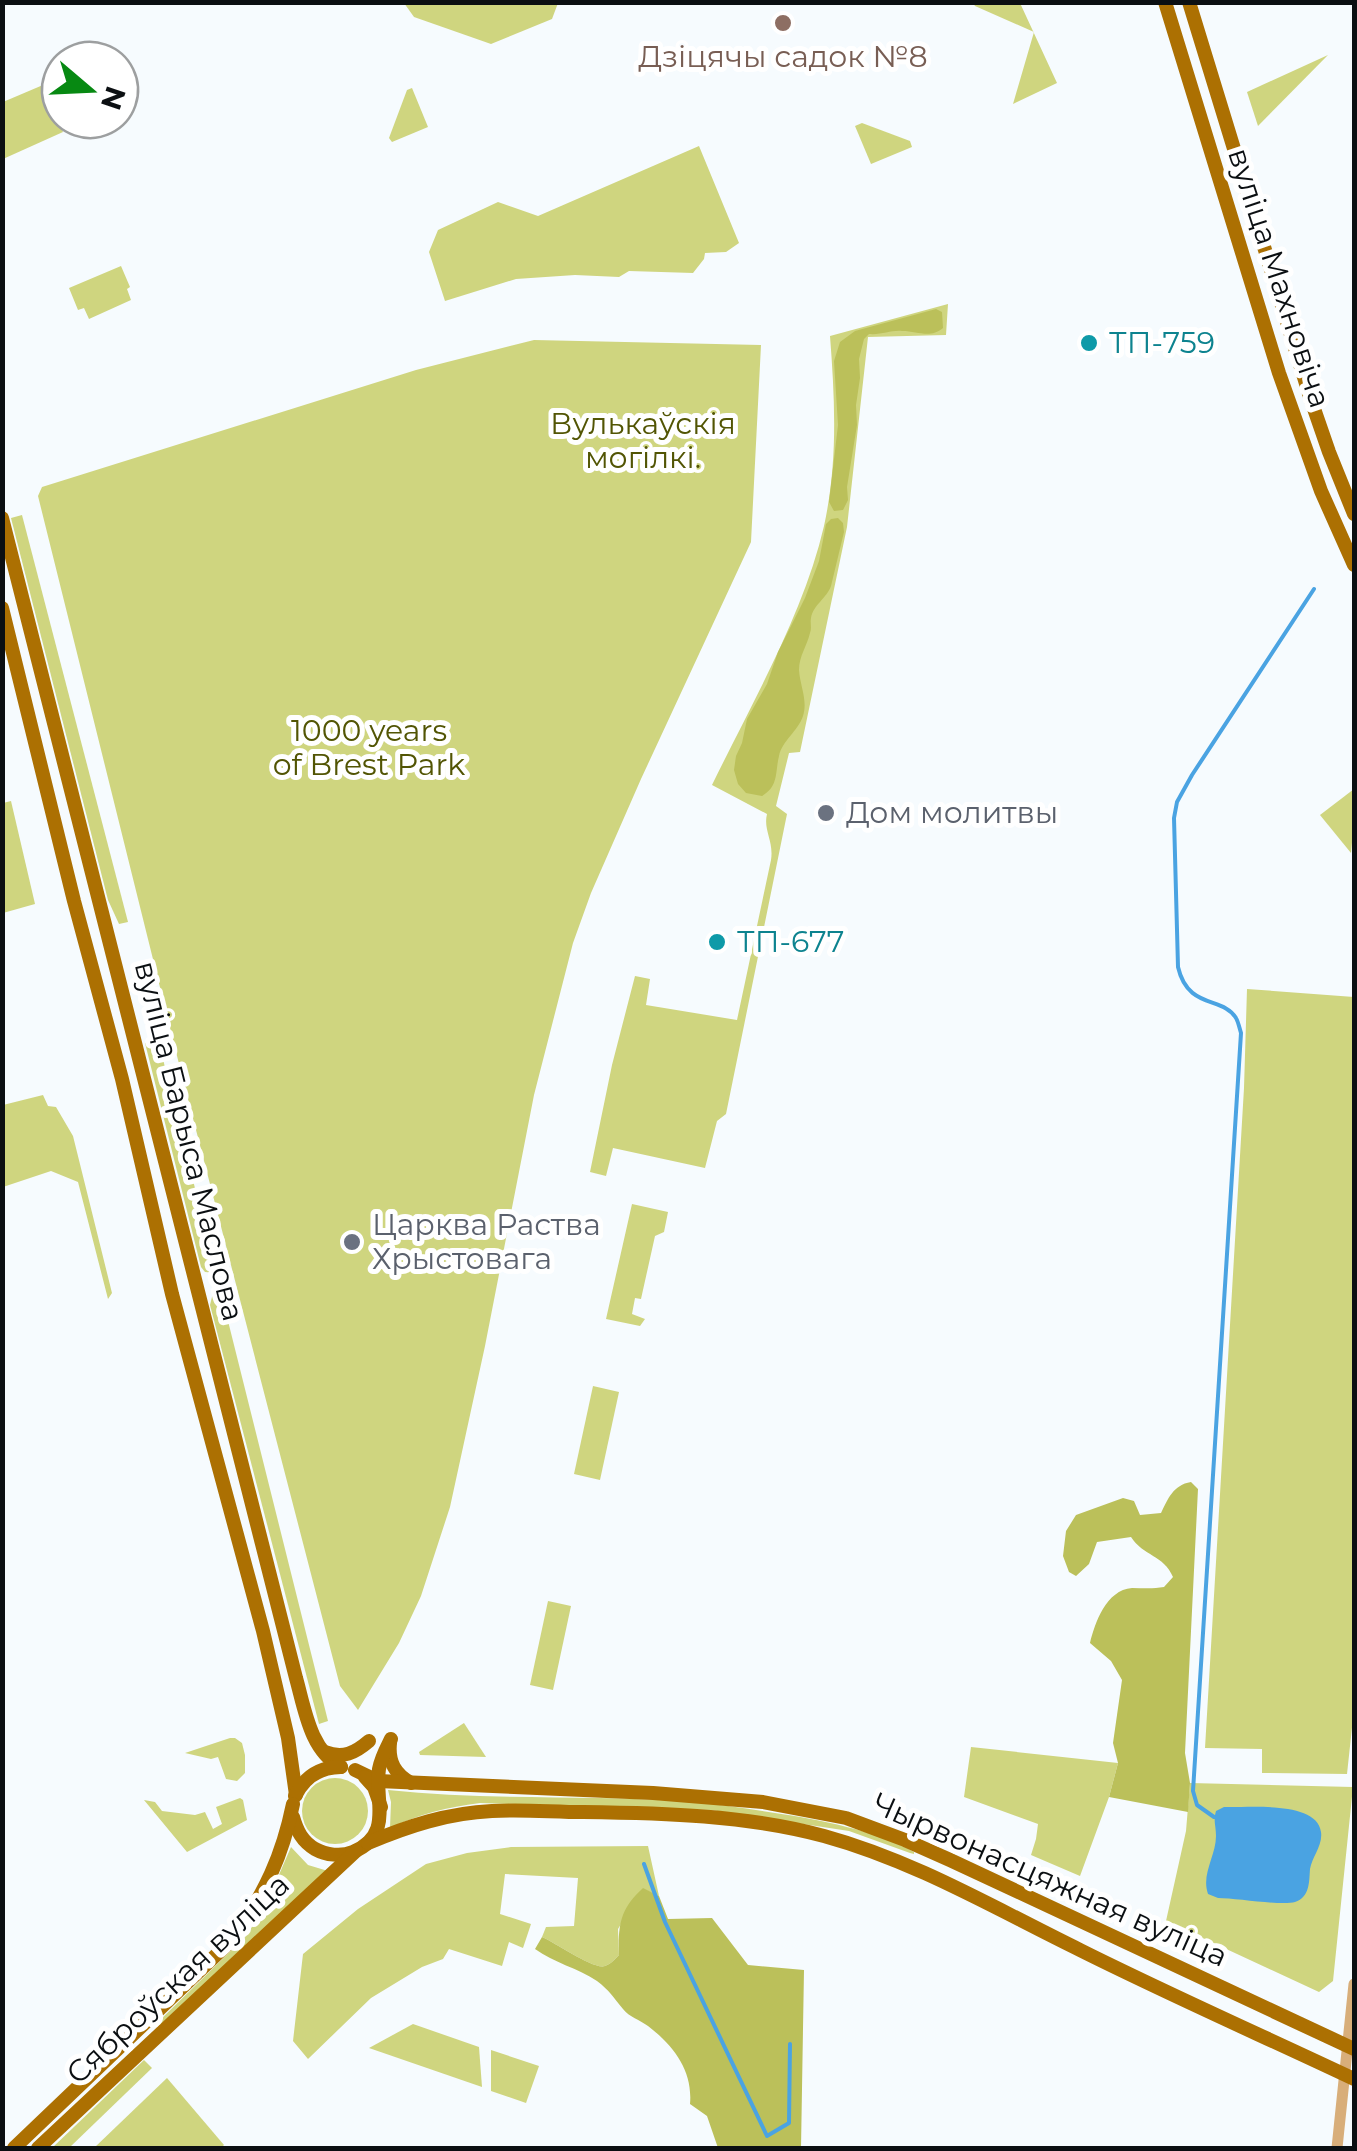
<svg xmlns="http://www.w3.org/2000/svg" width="1357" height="2151" font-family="Montserrat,sans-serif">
	<rect width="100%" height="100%" fill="#f6fbfe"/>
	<!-- green -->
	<g fill="#cfd57f">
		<path d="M404,3H558L552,19L491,44L414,17Z"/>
		<path d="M973,3H1020L1057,83L1013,104L1034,32L975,6Z"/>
		<path d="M1328,55L1258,126L1247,92Z"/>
		<path d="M43,85L63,132L3,159V102Z"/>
		<path d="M412,88L428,127L392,142L389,138L407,90Z"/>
		<path d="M862,123L910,141L912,147L871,164L855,126Z"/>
		<path d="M699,146L739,243L726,252L705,253L704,259L693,273L629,271L619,277L575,275L516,279L445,301L429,252L438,230L498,202L538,216Z"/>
		<path d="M121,266L130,287L127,289L131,300L89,319L84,308L78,310L69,288Z"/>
		<path d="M948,304L946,335L868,337L847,527L800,752L789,753L776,806L787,814L726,1114L717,1121L705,1168L613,1148L606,1176L590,1172L612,1065L635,976L650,979L646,1005L737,1020L771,860C774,841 763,830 767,814L712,785C751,705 804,613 824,526C838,462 835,401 830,336Z"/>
		<path d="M534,340L761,345L751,542L641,779L591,893L573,943L534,1095L485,1346L450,1507L421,1596L399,1643L358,1710L340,1686L181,1072L38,496L42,487L416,370Z"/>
		<path d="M22,515L128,922L119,924L108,900L11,518Z"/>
		<path d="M1354,789V822L1351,853L1320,815Z"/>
		<path d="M11,801L35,904L3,913V803Z"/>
		<path d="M1247,989L1354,997V1709L1347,1774L1262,1773V1749L1205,1748L1244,1088Z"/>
		<path d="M158,1039L216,1273L205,1272L201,1267L145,1043Z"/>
		<path d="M43,1095L48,1106L56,1107L73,1136L112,1293L108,1299L78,1182L51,1171L3,1187V1105Z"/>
		<path d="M632,1204L668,1212L664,1232L655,1236L641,1299L635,1298L632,1314L645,1319L640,1326L606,1319Z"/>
		<path d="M220,1289L328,1721L319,1724L210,1305L213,1293Z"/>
		<path d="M593,1386L619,1392L600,1480L574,1474Z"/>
		<path d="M548,1601L571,1606L553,1690L530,1685Z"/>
		<path d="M464,1723L486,1757L420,1755L419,1752Z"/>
		<path d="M230,1738H235L242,1743L245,1755V1773L237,1781L226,1779L218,1757L211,1759L185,1753Z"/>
		<path d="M971,1747L1118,1763L1109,1797L1080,1876L1031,1855L1036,1839L1038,1824L964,1797Z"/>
		<circle cx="335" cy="1811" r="33"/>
		<path d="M1190,1783L1353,1787L1333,1981L1319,1992L1166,1921L1186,1831Z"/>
		<path d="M388,1790C489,1801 591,1794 692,1802C720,1804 748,1809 775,1813C817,1819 878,1831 914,1852V1854L910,1853L849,1831L711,1810L480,1803C447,1807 420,1814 390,1828L391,1802Z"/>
		<path d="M240,1798L243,1800L247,1820L187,1852L144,1800L155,1802L162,1811L195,1815L205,1812L213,1829L222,1824L216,1807Z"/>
		<path d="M648,1846L659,1896L643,1889L618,1929L619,1955C615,1959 611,1964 605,1966C594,1970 556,1943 542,1937L546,1927L574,1926L578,1878L505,1874L500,1914L531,1924L523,1948L509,1942L502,1966L449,1949L443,1959L422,1967L371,1998L308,2059L293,2041L303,1954L358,1909L426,1864L467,1853L511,1847Z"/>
		<path d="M291,1847L308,1865L328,1871L159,2026L156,2024L246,1936L265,1907Z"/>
		<path d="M413,2024L479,2047L482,2087L369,2048Z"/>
		<path d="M491,2050L539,2066L526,2103L491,2091Z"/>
		<path d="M144,2060L152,2068L69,2148H52Z"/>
		<path d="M167,2078L224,2145L221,2148H94Z"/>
	</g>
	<!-- forest -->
	<g fill="#bbc05a">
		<path d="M936,309L942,312L943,328C930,339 918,331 902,331C891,330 882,335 869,334L864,339L859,359L860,378L856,405L857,425L847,487L848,500L843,510L834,511L829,502L838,425L834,361L840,342L855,331Z"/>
		<path d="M838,518L843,523L844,532L831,586C827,598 813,605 811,618C810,623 812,628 810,633C807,646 799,656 799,670C800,686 808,700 803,716C798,731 782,741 779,756C775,772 779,786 762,796L746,793L738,784L734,770L736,756L742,743L747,719L767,684L778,652L805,598L819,561L826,524L831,519Z"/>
		<path d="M1191,1482L1198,1489L1185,1753L1190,1783L1188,1812L1109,1797L1118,1763L1113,1743L1122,1680L1111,1661L1090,1643C1095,1623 1106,1590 1132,1588C1143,1588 1153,1589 1164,1587L1173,1577C1164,1555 1143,1556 1131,1537L1097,1542L1089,1564L1076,1576L1069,1572L1063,1556L1066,1531L1076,1515L1123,1498L1134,1501L1140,1515L1161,1513C1168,1499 1173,1485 1191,1482Z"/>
		<path d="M643,1888L659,1896L668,1919L712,1918L748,1965L804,1970L801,2148H718L707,2116L690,2104C693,2071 674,2046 648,2026C640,2020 629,2017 623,2009C613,1997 610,1991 597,1981C578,1968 554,1963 535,1949L542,1937C556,1943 594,1970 605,1966C611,1964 615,1959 619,1955C618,1925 620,1909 643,1888Z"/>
	</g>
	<!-- water -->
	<path fill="#4aa3e2" d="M1224,1807C1248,1808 1317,1800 1321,1832C1323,1845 1312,1857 1310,1869C1309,1882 1310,1897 1295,1902C1282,1906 1236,1898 1218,1898L1208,1894C1201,1874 1216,1856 1216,1836C1216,1825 1213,1821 1216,1811Z"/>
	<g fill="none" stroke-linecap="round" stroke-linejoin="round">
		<!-- stream -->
		<g stroke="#4aa3e2" stroke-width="4">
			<path d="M1214,1817L1197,1805L1193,1791L1241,1033C1240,1030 1238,1021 1236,1018C1223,996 1188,1010 1178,967L1174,818L1177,802L1192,775L1314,589"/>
			<path d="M644,1864L665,1922L767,2136L789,2123L790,2044"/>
		</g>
		<!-- minor -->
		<path stroke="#d8ae7a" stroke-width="11" d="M1337,2148L1354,1984"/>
		<!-- major -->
		<g stroke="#ac7002" stroke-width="14">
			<path d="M1165,2L1279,373L1321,491L1354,565"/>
			<path d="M1189,2L1311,400L1329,452L1354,514"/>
			<path d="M2,518L296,1678C305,1710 310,1750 341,1767"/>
			<path d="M2,608L74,901L122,1079L172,1294L263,1631L288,1738L296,1795"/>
			<path d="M390,1743C388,1762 395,1774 411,1783"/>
			<path d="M325,1752C343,1759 355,1753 369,1741"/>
			<path d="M355,1770L378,1781L653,1793L763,1802L846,1818L905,1840L950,1860L1354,2049"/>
			<path d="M365,1777L374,1787L381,1807"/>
			<path d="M295,1796C305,1776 320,1767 341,1767"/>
			<path d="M293,1817C297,1831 302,1841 315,1849C326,1855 341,1857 353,1852C394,1835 374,1800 379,1769C381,1758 386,1749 391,1739"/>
			<path d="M368,1843C408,1826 448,1813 492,1811C522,1809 553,1812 583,1812C663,1813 746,1815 824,1836C915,1861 996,1909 1080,1950C1170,1995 1263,2036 1354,2079"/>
			<path d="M14,2148L235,1937C265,1891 282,1858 293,1804"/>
			<path d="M38,2148L356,1851"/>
		</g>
	</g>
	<!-- markers -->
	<circle fill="#8d6e63" stroke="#fff" stroke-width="4" cx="783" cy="23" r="10"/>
	<g fill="#0f9aa8" stroke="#fff" stroke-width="4">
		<circle cx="1089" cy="343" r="10"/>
		<circle cx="717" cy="942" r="10"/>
	</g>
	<g fill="#6b7280" stroke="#fff" stroke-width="4">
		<circle cx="826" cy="813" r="10"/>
		<circle cx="352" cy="1242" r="10"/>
	</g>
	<g text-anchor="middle" stroke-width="10" stroke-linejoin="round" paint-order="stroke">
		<!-- education labels -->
		<g font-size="30" fill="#785e54" stroke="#fff">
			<text x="783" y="67">Дзіцячы садок №8</text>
		</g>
		<!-- street labels -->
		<g font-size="30" fill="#0b0f12" stroke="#fff">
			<text transform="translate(1279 278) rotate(72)" y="10">вуліца Махновіча</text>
			<text transform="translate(189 1141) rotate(76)" y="10">вуліца Барыса Маслова</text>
			<text transform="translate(1050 1880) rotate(24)" y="10">Чырвонасцяжная вуліца</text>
			<text transform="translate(178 1979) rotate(-43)" y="10">Сяброўская вуліца</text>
		</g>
		<!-- culture labels -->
		<g font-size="30" fill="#0d838f" stroke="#fff" text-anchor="start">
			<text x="1109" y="353">ТП-759</text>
			<text x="737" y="952">ТП-677</text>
		</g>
		<!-- park labels -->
		<g font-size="30" fill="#525504" stroke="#fff">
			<text x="643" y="434">Вулькаўскія<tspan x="643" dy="34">могілкі.</tspan></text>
			<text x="369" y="741">1000 years<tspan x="369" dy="34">of Brest Park</tspan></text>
		</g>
		<!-- worship labels -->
		<g font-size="30" fill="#5b616d" stroke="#fff" text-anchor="start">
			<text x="846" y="823">Дом молитвы</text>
			<text x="372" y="1235">Царква Раства<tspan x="372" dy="34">Хрыстовага</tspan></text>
		</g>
	</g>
	<!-- border -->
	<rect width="1357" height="2151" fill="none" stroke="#0b0f12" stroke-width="10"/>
	<!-- north arrow -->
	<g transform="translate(90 90) rotate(109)"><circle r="48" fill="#ffffff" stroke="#9d9fa0" stroke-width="2.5"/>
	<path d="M0-8L18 38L0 25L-18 38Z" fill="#078912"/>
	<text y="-15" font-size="28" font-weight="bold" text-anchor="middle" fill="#0b0f12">N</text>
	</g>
</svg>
